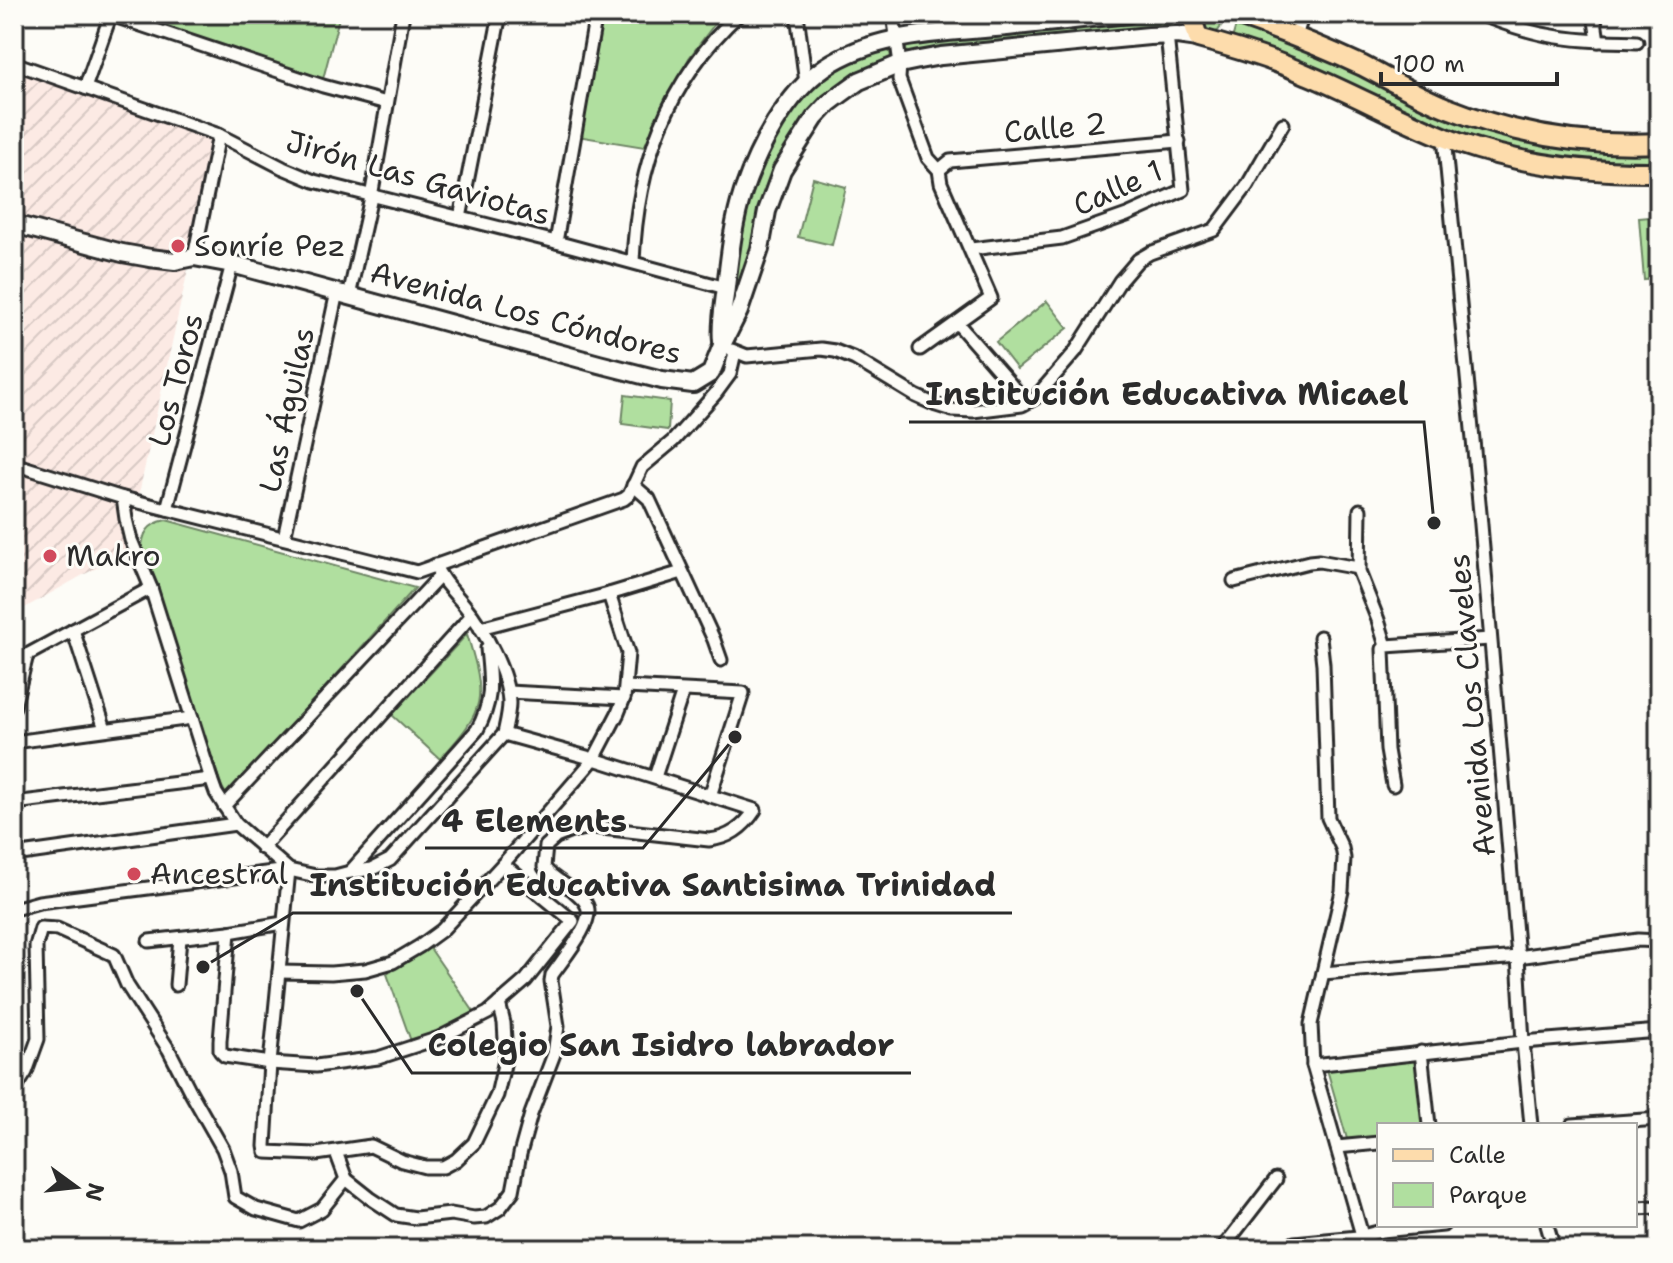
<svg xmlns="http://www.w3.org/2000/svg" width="1673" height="1263" font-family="'Shantell Sans',sans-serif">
	<defs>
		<pattern id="industrial-furrows" width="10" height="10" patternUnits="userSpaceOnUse" patternTransform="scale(2)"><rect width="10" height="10" fill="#fceae4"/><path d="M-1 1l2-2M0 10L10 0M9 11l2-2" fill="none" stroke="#d8c9c4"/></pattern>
	</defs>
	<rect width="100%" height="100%" fill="#fdfcf7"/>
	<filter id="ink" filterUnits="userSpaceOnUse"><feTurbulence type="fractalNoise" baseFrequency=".0125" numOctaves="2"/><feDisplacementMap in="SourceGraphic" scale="16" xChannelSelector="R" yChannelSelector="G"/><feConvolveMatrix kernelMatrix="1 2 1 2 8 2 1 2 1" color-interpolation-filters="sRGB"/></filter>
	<g filter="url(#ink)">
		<!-- industrial -->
		<path fill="url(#industrial-furrows)" d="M14,63L212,139L187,274L126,553L83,575L14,614Z"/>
		<!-- green -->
		<g fill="#b0df9f" stroke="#6e8565" stroke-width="2">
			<path d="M121,14H340L323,79Z"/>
			<path d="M539,14H586L584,24Z"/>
			<path d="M599,14H722L689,58L644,147L577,136Z"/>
			<path d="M1179,15L1183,16L1184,28L1181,29L907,55L905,43L909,42Z"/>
			<circle cx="1212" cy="24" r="9"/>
			<path d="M1237,22L1259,27L1434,107L1659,149V166L1548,159L1443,130L1289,57L1232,39Z"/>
			<path d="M889,48L892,62L810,114L747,282L727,327L745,202L774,135L811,85L844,63Z"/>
			<path d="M813,178L846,187L832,245L798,237Z"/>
			<path d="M1659,216V278L1644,280L1639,218Z"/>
			<path d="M1047,301L1068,328L1017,369L996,342Z"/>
			<path d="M625,395L670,401L668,430L622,424Z"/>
			<path d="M166,520L415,588L227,796L222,787L141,552C143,533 147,524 166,520Z"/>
			<path d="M467,634C487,699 486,709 440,759L392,715Z"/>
			<path d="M430,948L474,1012L442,1031L412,1044L387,974Z"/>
			<path d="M1417,1058L1423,1125H1379V1136L1347,1139L1326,1066Z"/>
		</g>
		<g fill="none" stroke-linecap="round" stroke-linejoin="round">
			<!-- minor casing -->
			<g stroke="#2b2b2b" stroke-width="17">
				<g id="minor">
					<path d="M797,14L806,83"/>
					<path d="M893,14L900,64L899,79L928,158L939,170L941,183L991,298L920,349"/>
					<path d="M1479,14C1501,22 1523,31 1547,35C1577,41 1607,41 1637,42"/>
					<path d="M1594,14L1598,41"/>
					<path d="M111,15L323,86L387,103"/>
					<path d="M1296,36L1303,14"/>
					<path d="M14,63L219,135L283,168L314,181L556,242L726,288"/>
					<path d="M85,88L111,14"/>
					<path d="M1444,137L1480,513L1518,957L1523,1042L1531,1125"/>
					<path d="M939,170L950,161L1179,141"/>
					<path d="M460,218L500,14"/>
					<path d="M556,242L596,14"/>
					<path d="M971,249L1062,238L1127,215L1183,190L1167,35"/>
					<path d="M194,257L219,135"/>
					<path d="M633,262C637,165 667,81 739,14"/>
					<path d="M349,296L371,197L403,14"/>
					<path d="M957,323L1026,402"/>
					<path d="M732,350L747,356L821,349L835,351L855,359L916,396L936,405L952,410L973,411L1022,405L1035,398L1075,352L1120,281L1138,260L1150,253L1214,230L1247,186L1283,124"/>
					<path d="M14,464L123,498L417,572L624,499L629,495L642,467L673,441L716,393L730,374L735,352"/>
					<path d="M633,485L649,499L714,640L721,660"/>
					<path d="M123,498L126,519L131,540L151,588L211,779L216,793L236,824L289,870L316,876H335L350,872L372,869L390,860L504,734C506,724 509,713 509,703C508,673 484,629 465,606C454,592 442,582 435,565"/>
					<path d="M167,509L232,264"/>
					<path d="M1360,510L1359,572L1378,620L1386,646"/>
					<path d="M284,538L337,292"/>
					<path d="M1234,581L1309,562L1319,561L1358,568"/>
					<path d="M480,628L609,594L682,572"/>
					<path d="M73,630L105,729"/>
					<path d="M1320,637L1323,664L1328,818L1342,848L1344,858L1342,891L1311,1024L1313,1065L1366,1249"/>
					<path d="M626,687L743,693L710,796"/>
					<path d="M508,692L624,698"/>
					<path d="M14,707L27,655L151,588"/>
					<path d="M14,742L192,718"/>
					<path d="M655,777L683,691"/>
					<path d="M1393,785L1387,750L1383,649L1386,646L1490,639"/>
					<path d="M14,803L211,779"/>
					<path d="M224,806L440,576"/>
					<path d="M262,848L472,615"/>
					<path d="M14,855L236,824"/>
					<path d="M289,870L270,1063L265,1146L266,1152L316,1154L371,1146L402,1161L425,1167H443L456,1160L474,1143L497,1095L506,1056L504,1023L499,1003"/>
					<path d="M350,872L477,730C494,699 490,682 487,648"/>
					<path d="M14,909L39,902L289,870"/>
					<path d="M229,932L220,1041V1051L225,1056L270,1063L316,1066L378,1058L439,1038L488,1013L526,980L573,921L503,864"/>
					<path d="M149,941L229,932L283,923"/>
					<path d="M279,972L331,973L365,970L393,962L420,946L442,930L503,864L594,759L618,713L624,698L628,653L609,594"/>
					<path d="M1323,973L1518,957L1638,940L1659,941"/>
					<path d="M176,985L180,938"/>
					<path d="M1421,1052L1429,1125"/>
					<path d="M1313,1065L1523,1042L1659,1031"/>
					<path d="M14,1091L26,1072L38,1039L36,946L41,928L57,929L114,955L127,985L169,1050L190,1091L223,1149L231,1171L235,1197L256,1209L299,1221L322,1209L346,1179L336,1152"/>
					<path d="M1572,1125L1659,1119"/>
					<path d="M1337,1147L1379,1143"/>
					<path d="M346,1179L370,1198L396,1215L416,1218L451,1214L474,1218L486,1217L500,1208L513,1191L520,1154L531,1114L554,1054L558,1026L551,981L552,975C562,960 597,920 586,904C584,899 577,894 573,890C562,882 551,878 544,867L546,846L556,837L571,831L593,827L709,840C730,838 744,827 755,810L594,759L504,734"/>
					<path d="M1635,1208L1659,1207"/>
					<path d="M1547,1225L1554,1249"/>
					<path d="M1222,1249L1276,1179"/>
					<path d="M1288,1249L1294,1243L1358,1237"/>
					<path d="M1350,1249L1358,1237L1382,1231L1443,1225"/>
				</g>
			</g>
			<!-- secondary casing -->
			<g stroke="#2b2b2b" stroke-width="22">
				<g id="secondary">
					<path d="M14,224L122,253L150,258L175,261L194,257L232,264L599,364L662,380L693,384L711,373L723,343L739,311L760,249L767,211L782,170L815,118L829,103L841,94L859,81L900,64L919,60L941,56L1149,36L1177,35L1198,38"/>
					<path d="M722,341C720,323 724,305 726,287C730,254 733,223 743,192C758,148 786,94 825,67C874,34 938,33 995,28C1039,24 1083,19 1128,14"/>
				</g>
			</g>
			<!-- primary casing -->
			<g stroke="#2b2b2b" stroke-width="24">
				<g id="primary">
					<path d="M1191,14L1198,38C1236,48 1272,59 1308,75C1359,96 1407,124 1459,143C1523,165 1592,173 1659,172"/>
					<path d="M1233,14C1277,29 1320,46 1363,66C1390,80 1416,95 1445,107C1513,134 1586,147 1659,143"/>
				</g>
			</g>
			<!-- minor -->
			<use href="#minor" stroke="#fdfcf7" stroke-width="11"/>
			<!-- secondary -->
			<use href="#secondary" stroke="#fdfcf7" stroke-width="16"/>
			<!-- primary -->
			<use href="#primary" stroke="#fddcac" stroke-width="18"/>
		</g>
	</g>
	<!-- markers -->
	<g fill="#d1495b" stroke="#fdfcf7" stroke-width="3">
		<circle cx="178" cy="246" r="8"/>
		<circle cx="50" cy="556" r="8"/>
		<circle cx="134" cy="874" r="8"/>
	</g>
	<g text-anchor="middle" stroke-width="6" stroke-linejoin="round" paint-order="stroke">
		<!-- street labels -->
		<g font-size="30" fill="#2b2b2b" stroke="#fdfcf7">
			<text transform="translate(1055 128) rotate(-5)" y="10">Calle 2</text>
			<text transform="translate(418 178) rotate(16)" y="10">Jirón Las Gaviotas</text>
			<text transform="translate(1118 188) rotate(-24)" y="10">Calle 1</text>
			<text transform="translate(526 313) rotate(15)" y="10">Avenida Los Cóndores</text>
			<text transform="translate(176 380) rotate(-75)" y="10">Los Toros</text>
			<text transform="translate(287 410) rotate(-78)" y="10">Las Águilas</text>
			<text transform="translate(1472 705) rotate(-95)" y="10">Avenida Los Claveles</text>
		</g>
		<!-- poi labels -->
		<g font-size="30" fill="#2b2b2b" stroke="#fdfcf7" text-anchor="start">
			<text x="194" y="256">Sonríe Pez</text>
			<text x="66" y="566">Makro</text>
			<text x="150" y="884">Ancestral</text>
		</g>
	</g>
	<!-- callouts -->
	<path fill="none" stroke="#2b2b2b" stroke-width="3" d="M1434 523L1424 422H909M735 737L643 848H425M203 967L293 913H1012M357 991L412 1073H911"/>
	<g fill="#2b2b2b" stroke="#fdfcf7" stroke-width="3">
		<circle cx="1434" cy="523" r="8"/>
		<circle cx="735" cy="737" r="8"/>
		<circle cx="203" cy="967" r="8"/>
		<circle cx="357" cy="991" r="8"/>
	</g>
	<g font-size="32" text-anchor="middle" font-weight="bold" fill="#2b2b2b" stroke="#fdfcf7" stroke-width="6" stroke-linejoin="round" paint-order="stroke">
		<text x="1167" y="405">Institución Educativa Micael</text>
		<text x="534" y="832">4 Elements</text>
		<text x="653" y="896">Institución Educativa Santisima Trinidad</text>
		<text x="661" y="1056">Colegio San Isidro labrador</text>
	</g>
	<!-- margin -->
	<rect width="1673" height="1263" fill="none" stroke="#fdfcf7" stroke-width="48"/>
	<rect x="24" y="24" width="1625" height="1215" fill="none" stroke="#2b2b2b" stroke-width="3" filter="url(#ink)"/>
	<!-- legend -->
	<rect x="1377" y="1123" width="260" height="104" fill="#fdfcf7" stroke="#a9a8a5" stroke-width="2"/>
	<rect x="1393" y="1149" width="40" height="12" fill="#fddcac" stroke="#a9a8a5" stroke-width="2"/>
	<text x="1449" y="1163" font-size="24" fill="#2b2b2b">Calle</text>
	<rect x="1393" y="1183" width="40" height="24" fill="#b0df9f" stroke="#a9a8a5" stroke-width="2"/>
	<text x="1449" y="1203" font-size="24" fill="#2b2b2b">Parque</text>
	<!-- north arrow -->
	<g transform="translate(76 1187) rotate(105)" stroke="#fdfcf7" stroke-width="6" paint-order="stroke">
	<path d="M0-6L14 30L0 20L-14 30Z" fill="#2b2b2b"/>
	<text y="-12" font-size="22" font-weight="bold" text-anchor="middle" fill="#2b2b2b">N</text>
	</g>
	<!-- scale -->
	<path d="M1381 72v12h176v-12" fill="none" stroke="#2b2b2b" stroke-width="4"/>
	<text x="1393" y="72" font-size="24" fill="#2b2b2b" stroke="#fdfcf7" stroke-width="6" paint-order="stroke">100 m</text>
</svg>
